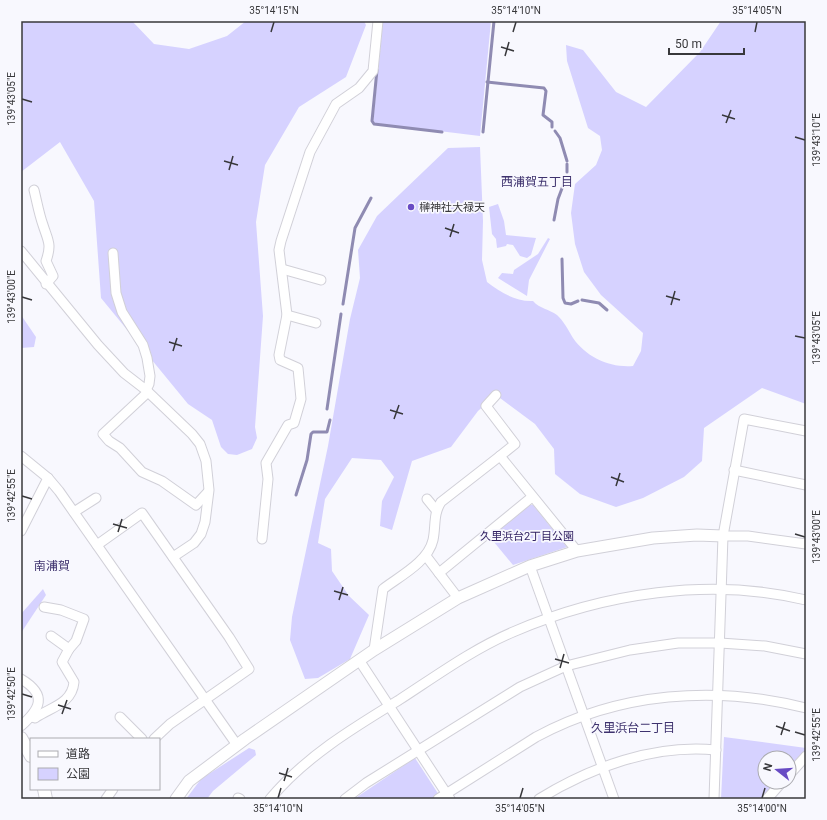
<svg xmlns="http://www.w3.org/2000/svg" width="827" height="820" font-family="Roboto,'Noto Sans JP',sans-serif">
	<rect width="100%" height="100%" fill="#f8f8fe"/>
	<!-- green -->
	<g fill="#d6d2ff">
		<path d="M21,21H132L154,44L189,49L227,36L246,21H364L366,25L346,77L299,107L265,165L256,222L263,316L255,427L257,438L252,449L237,455L228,454L221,447L212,420L188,404L101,298L94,201L60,142L21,172Z"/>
		<path d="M383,21H491L480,136L373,123Z"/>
		<path d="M721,21H806V404L762,388L704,428L702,461L684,477L643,498L616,507L580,494L555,474L554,449L535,424L496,395L478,411L451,447L412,461L392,530L380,526L382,501L394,477L381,460L352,458L325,499L318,543L331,549L332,571L349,596L369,615L350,659L318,678L305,679L290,640L292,617L328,446L350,319L360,278L358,250L377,216L448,148L480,147L483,221L482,260L487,282C500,292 516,302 533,301C540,309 549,309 557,315C563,320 569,331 573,338C586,357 610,368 633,366L641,351L643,333L601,295L584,272L575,244L571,213L575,184L596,165L602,150L600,136L588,128L567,61L566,45L583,50L616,92L646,107L700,52Z"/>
		<path d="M498,204L504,221L506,235L536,238L531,255L527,258L520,256L513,245L507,244L506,246L497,248L496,239L492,234L489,207Z"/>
		<path d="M548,238L550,239L529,280L527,296L498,278L502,273L513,274L514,270L538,254Z"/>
		<path d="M21,315L36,337L34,347L21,348Z"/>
		<path d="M529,505H533L567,547L513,565L489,536Z"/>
		<path d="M43,589L46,595L21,633V614Z"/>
		<path d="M724,737L806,748V749L789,768V758H765V782H777L762,799H721Z"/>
		<path d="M249,748L255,750L256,755L213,791L207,799H186L201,779Z"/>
		<path d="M415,758L439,795L432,799H354Z"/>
	</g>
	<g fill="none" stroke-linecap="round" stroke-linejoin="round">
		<!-- stream -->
		<g stroke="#8f8bb2" stroke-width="3">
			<path d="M377,70L372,121L374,124L442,132"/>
			<path d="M487,82L544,88L546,91L543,115L552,122V127"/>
			<path d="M555,131L560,138L567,161"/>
			<path d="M483,132L494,21"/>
			<path d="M567,172V164"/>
			<path d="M554,220L558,199L564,183"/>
			<path d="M562,259L563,298L565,303L571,304L578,301"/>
			<path d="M582,300L599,303L607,310"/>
			<path d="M343,304L355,228L371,198"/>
			<path d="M327,409L341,314"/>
			<path d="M296,495L307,460L311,434L313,432H327L330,420"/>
		</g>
		<!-- minor casing -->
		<g stroke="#d1d0d8" stroke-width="11">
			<g id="minor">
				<path d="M34,190C37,202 39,214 43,225C48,241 52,244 46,261L53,276L46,284"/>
				<path d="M21,251L98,345L124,373L146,390L192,434L200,444L206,461L209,490L205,522L201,534L194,543L173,557"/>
				<path d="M113,253L116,293L122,312L143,345L147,358L150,376L149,384L146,390"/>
				<path d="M282,269L321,280"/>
				<path d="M287,315L316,323"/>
				<path d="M148,392L103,434L109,441L120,448L142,472L162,481L196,505L208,492"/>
				<path d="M496,395L486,406L515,444L500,456"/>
				<path d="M21,456L48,478L59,491L237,745"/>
				<path d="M734,470L806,485"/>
				<path d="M427,499L436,510"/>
				<path d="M74,512L96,498"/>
				<path d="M21,531L48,478"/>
				<path d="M723,536H748L806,544"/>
				<path d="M262,539L268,479L266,463L288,425L294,423L301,399L298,368L280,360L279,355L287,315L279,250L281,241L310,152L336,104L359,88L373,71L378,21"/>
				<path d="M97,545L142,513L229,637L249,669L170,724L154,739"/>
				<path d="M426,556L458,598"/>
				<path d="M530,566L614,799"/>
				<path d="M439,573L532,497"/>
				<path d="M51,636L69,649"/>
				<path d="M374,650L383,589C400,576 428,562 433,540C436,526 433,514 441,502L500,456L577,551"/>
				<path d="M359,660L450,799"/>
				<path d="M21,679C48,695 40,709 21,726"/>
				<path d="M31,717L35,718C51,707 72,704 74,682L62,662L69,649L76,641L84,619L61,610L44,607"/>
				<path d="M120,717L142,739"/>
				<path d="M789,775L806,756"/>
				<path d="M238,798L240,799"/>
				<path d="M106,799L113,789"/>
				<path d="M270,799C305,757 353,728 399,700C436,676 473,649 513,632C603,593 710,577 806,600"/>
				<path d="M345,799L366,783L520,687L566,666L630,650L678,643H720L765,646L806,654"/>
				<path d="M438,799L536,737C619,692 716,685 806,708"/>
				<path d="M539,799C591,767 654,744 716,750"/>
				<path d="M714,799L723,536L744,419L806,431"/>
				<path d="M767,799L782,782"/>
			</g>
		</g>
		<!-- tertiary casing -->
		<g stroke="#d1d0d8" stroke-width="13">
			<path id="tertiary" d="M176,799L189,781L245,739L374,650L458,598L530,566L577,551L653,538L697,535L723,536"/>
		</g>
		<!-- secondary casing -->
		<g stroke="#d1d0d8" stroke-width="14">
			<g id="secondary">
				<path d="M21,738L31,756"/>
				<path d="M44,789L46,799"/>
			</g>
		</g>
		<!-- minor -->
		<use href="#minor" stroke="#fff" stroke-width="9"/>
		<!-- tertiary -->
		<use href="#tertiary" stroke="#fff" stroke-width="11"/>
		<!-- secondary -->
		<use href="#secondary" stroke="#fff" stroke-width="12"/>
	</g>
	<!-- ticks -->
	<path fill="none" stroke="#38383b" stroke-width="1.5" d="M271,32L274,22M513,32L516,22M755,32L757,22M501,47L514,51M505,56L509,42M22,99L32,102M722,115L735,119M726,123L731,110M795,137L805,140M224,161L238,165M229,170L233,156M445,228L459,233M450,237L454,224M666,296L680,300M22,297L32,300M671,305L675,291M795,336L805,338M169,342L182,346M173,351L177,338M390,410L403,414M394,419L399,405M611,477L624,482M616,486L620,473M22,496L32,499M113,524L127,528M118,532L122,519M795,534L805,537M334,591L348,595M339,600L343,587M555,659L569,663M560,668L564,654M22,694L32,697M58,705L71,709M62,714L67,700M776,726L790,731M795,732L805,735M781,735L785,722M279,773L292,777M284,781L288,768M278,798L281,788M520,798L523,788M762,798L765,788"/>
	<!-- markers -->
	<circle fill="#684bc4" stroke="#f8f8fe" stroke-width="1.5" cx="411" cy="207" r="4"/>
	<g text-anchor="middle" stroke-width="3.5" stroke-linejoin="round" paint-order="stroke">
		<!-- poi labels -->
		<g font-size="11" fill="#38383b" stroke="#f8f8fe" text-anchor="start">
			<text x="419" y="211">榊神社大禄天</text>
		</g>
		<!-- park labels -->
		<g font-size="11" fill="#322263" stroke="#f8f8fe">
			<text x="527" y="540">久里浜台2丁目公園</text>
		</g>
		<!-- neighbourhood labels -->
		<g font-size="12" fill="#3e326e" stroke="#f8f8fe">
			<text x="537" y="186">西浦賀五丁目</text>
			<text x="52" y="570">南浦賀</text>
			<text x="633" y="732">久里浜台二丁目</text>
		</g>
	</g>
	<!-- border -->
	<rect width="827" height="820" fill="none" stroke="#f8f8fe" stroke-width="44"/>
	<!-- legend -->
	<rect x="30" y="738" width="130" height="52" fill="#f8f8fe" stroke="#ababb0"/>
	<rect x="38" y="751" width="20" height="6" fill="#ffffff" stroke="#ababb0"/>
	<text x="66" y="758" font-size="12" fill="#38383b">道路</text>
	<rect x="38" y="768" width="20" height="12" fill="#d6d2ff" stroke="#ababb0"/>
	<text x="66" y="778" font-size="12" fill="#38383b">公園</text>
	<!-- north arrow -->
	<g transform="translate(777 770) rotate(287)"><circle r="19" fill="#f8f8fe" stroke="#ababb0"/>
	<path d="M0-3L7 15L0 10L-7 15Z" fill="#684bc4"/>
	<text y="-6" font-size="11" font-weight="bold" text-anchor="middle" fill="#38383b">N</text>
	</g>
	<!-- scale -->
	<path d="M669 48v6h75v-6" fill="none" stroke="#38383b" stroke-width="2"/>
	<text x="675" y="48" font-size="12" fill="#38383b" stroke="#f8f8fe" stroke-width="3" paint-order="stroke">50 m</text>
	<rect x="22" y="22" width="783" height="776" fill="none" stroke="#38383b" stroke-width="1.5"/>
	<g font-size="10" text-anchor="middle" fill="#38383b">
		<text x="274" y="14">35°14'15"N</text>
		<text x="516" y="14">35°14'10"N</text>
		<text x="757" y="14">35°14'05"N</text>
		<text transform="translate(11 99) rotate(-90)" y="4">139°43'05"E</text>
		<text transform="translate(816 140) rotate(-90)" y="4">139°43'10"E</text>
		<text transform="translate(11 297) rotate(-90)" y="4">139°43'00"E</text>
		<text transform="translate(816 338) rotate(-90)" y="4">139°43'05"E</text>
		<text transform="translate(11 496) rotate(-90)" y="4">139°42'55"E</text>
		<text transform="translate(816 537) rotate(-90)" y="4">139°43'00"E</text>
		<text transform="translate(11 694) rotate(-90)" y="4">139°42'50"E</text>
		<text transform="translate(816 735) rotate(-90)" y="4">139°42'55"E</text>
		<text x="278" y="812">35°14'10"N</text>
		<text x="520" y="812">35°14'05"N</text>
		<text x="762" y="812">35°14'00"N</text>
	</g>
</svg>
